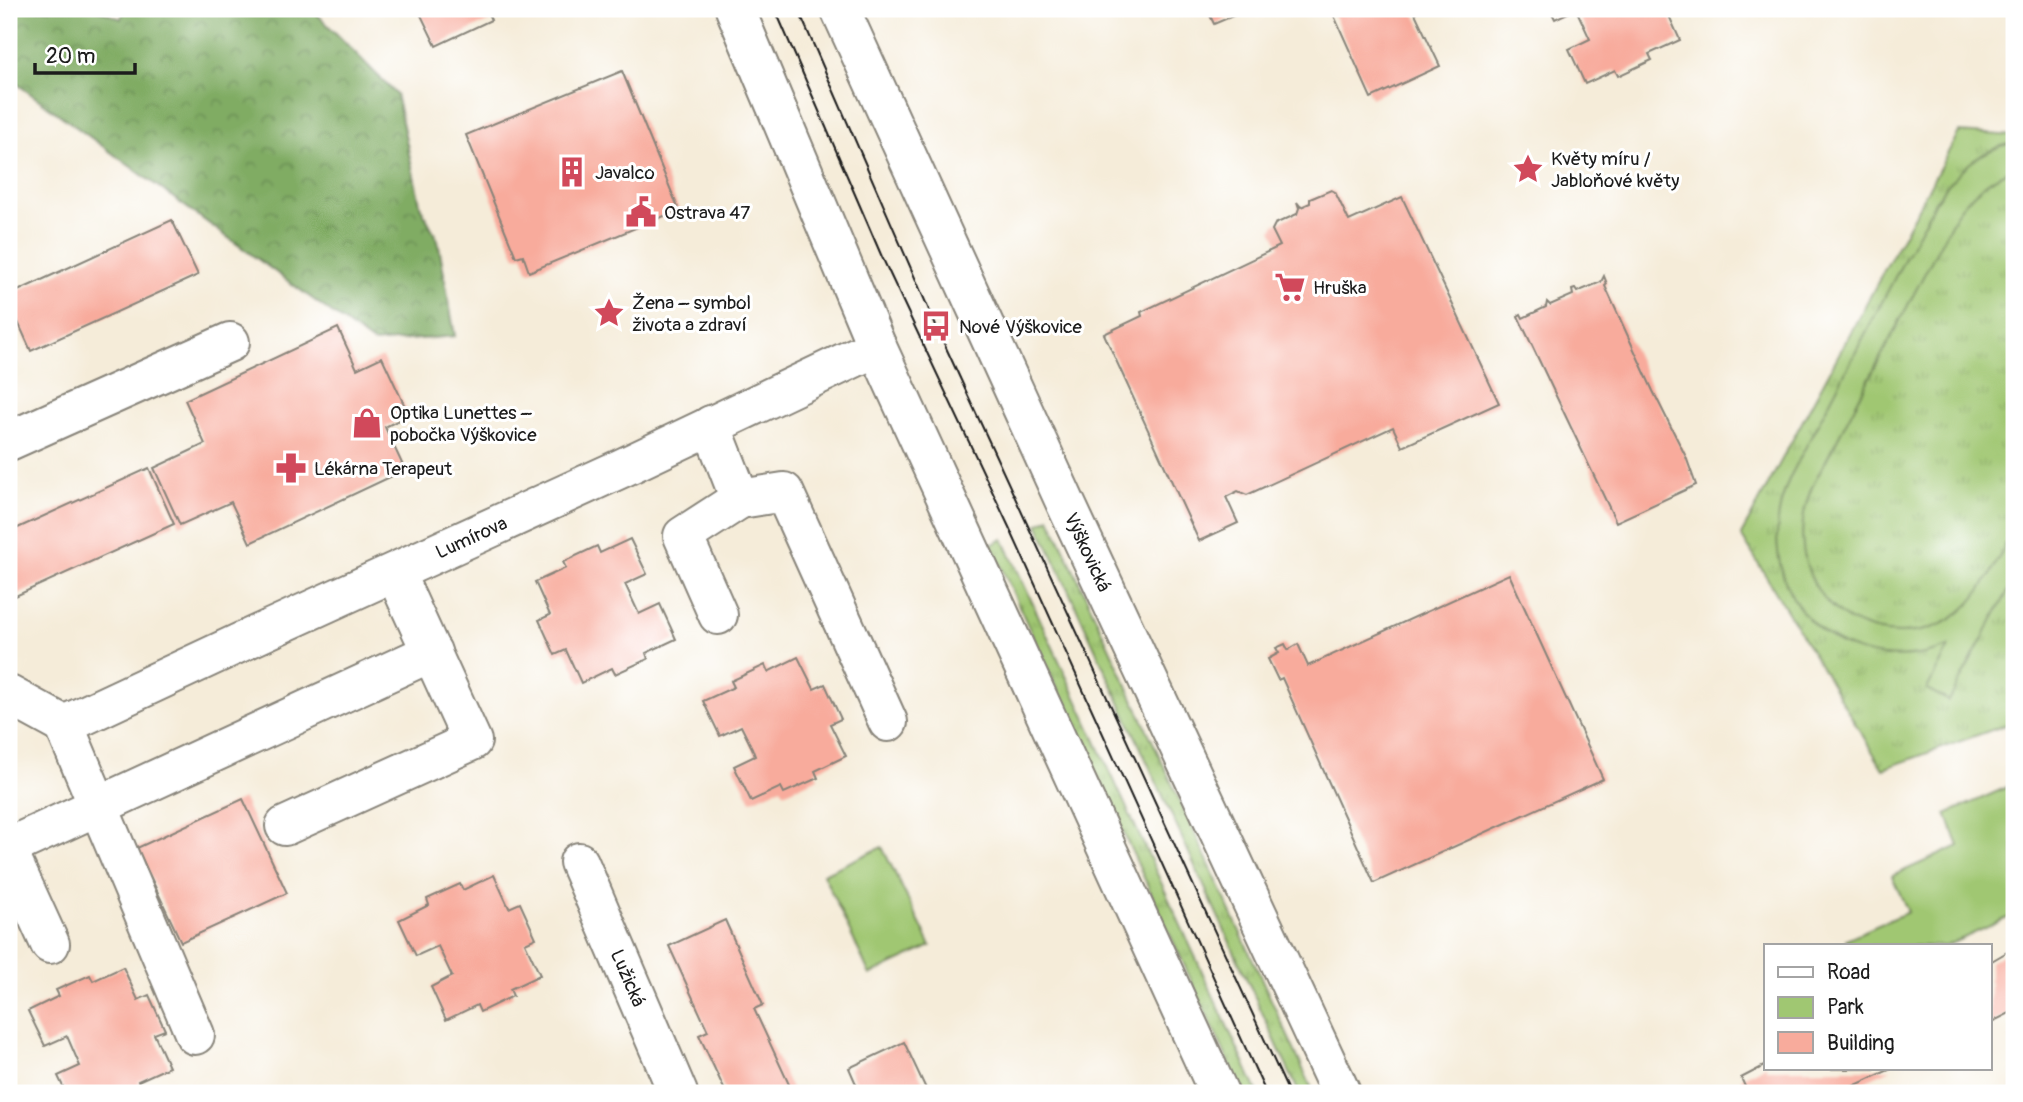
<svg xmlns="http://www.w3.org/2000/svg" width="2023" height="1102" font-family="Pangolin,sans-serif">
	<defs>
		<pattern id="grass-tufts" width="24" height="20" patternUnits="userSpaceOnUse" patternTransform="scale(1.75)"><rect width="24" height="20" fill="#a0c772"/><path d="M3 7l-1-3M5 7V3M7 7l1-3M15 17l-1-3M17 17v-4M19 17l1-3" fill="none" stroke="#89aa62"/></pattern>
		<pattern id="forest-crowns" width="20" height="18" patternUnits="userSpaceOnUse" patternTransform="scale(1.75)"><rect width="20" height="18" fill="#80ac64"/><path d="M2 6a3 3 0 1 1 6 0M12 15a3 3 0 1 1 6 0" fill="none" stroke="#688b52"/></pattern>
	</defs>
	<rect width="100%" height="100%" fill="#fff"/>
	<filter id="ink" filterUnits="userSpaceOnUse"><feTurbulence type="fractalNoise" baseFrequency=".0143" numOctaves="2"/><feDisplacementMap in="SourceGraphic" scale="14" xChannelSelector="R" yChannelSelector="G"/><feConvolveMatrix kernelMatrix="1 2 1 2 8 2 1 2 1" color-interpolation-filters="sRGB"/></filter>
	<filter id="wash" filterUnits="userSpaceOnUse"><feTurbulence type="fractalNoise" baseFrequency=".00686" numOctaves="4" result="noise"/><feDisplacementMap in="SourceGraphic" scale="28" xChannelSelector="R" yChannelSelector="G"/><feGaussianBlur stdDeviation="1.57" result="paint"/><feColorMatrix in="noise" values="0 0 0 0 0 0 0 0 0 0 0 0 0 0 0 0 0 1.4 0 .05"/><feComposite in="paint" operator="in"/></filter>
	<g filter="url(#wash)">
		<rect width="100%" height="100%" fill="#f5ecd9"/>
		<!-- grass -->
		<g fill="url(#grass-tufts)" stroke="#5e7247" stroke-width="2">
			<path d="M1959,132L2014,136V722L1883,769L1741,535Z"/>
			<path d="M1050,518L1314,1093H1299L1038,524Z"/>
			<path d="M1003,539L1258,1093H1243L991,545Z"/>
		</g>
		<!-- forest -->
		<path fill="url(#forest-crowns)" stroke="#4e6440" stroke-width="2" d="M9,9H97L121,19L124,9H312L396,94L421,208L438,240L455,336L373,343L9,78Z"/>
		<!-- park -->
		<g fill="#a0c772" stroke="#5e7247" stroke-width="2">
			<path d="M2014,143V168C1988,179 1971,193 1955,216L1812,487C1783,556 1820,632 1900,633C1923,633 1947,625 1964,609C1987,589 2000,554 2014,527V580L1949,701L1927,689L1949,647C1835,689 1742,587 1790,477L1934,203C1953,175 1979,149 2014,143Z"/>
			<path d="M2014,784V915L1946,946H1849L1846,939L1908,912L1892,876L1959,846L1946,814Z"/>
			<path d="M882,847L931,946L870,975L823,874Z"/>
		</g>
		<g id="blocks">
			<!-- building -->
			<g fill="#f8ab9c">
				<path d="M418,9H486L491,20L436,46Z"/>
				<path d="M1207,9H1249L1214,24Z"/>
				<path d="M1331,9H1413L1440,66L1371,98Z"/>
				<path d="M1550,9H1666L1680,40L1649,54L1652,60L1618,76L1615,70L1585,84L1569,49L1590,39L1576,9L1555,19Z"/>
				<path d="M622,71L679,210L529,272L523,255L516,257L466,135Z"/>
				<path d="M1331,190L1335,192L1349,221L1402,197L1499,403L1402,447L1393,427L1247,495L1238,491L1226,497L1238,523L1199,541L1104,334L1142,316L1141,312L1280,246L1272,230L1275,224L1297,214L1299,208L1297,202L1301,207L1310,203V199Z"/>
				<path d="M172,220L198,275L31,351L9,302V295Z"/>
				<path d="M1604,276L1607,284L1605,286L1653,391L1686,457L1696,485L1616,522L1518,316L1521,314L1523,318L1546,307L1547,302L1550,305L1573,295L1572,290L1575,289L1577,292L1601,282Z"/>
				<path d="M338,328L357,369L382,357L409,415L385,427L405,470L250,543L231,502L180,525L154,468L205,444L185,400Z"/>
				<path d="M149,468L174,524L9,599V532Z"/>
				<path d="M630,539L647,574L625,584L639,614L660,604L676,639L646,653L648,659L615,674L612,668L581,683L566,650L555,655L539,620L550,615L535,582L566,568L563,562L597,546L600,553Z"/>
				<path d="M1509,574L1603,779L1374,883L1282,678L1278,680L1268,659L1279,653L1276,648L1285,644L1288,650L1298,644L1308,666Z"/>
				<path d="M798,657L814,689L825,684L841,719L830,724L846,756L815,771L818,778L784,793L781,787L751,801L734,766L755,756L752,748L741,726L720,736L703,701L734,687L731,681L765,665L768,672Z"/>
				<path d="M243,799L287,893L181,942L137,848Z"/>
				<path d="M494,875L509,908L520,903L536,938L525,943L540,975L510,989L513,996L480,1012L477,1005L446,1020L431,987L452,976L438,946L416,956L399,920L429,905L427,899L460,884L463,890Z"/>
				<path d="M725,920L763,1005L754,1009L793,1093H726L699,1035L708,1031L669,946Z"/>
				<path d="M2014,948V1011L1990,1023V962Z"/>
				<path d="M123,967L138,1000L149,995L165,1030L154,1034L169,1067L138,1081L141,1088L129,1093H66L58,1076L80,1066L67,1036L45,1046L28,1011L59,996L56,990L90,975L93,981Z"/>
				<path d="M904,1042L928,1093H860L849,1068Z"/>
				<path d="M1766,1065V1069H1891L1838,1093H1748L1741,1078Z"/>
			</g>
		</g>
	</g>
	<g filter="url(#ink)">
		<use href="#blocks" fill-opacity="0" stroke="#88847a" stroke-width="2"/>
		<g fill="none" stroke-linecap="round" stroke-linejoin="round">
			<!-- minor casing -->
			<g stroke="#88847a" stroke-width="42">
				<g id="minor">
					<path d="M735,9L877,347L1219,1093"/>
					<path id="s1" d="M840,9L1065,502L1341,1093"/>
					<path d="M711,425L740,499L784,492L888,722"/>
					<path d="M9,441L230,342"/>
					<path d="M718,615L683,536L740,499"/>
					<path id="s2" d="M9,695L64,725L252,637L622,468L877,347"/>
					<path d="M64,725L195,1035"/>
					<path d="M285,826L472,741L395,573"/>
					<path d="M9,847L432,652"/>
					<path d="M9,854L50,944"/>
					<path id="s3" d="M579,862L678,1093"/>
				</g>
			</g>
			<!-- minor -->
			<use href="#minor" stroke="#fff" stroke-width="38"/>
			<!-- tram -->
			<g stroke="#1c1c1c" stroke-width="2">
				<path d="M775,9L882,257L1009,527L1266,1093"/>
				<path d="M798,9L936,326L1289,1093"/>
			</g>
		</g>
	</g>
	<!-- icons -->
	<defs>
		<g id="sight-bare" transform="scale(2.415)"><path d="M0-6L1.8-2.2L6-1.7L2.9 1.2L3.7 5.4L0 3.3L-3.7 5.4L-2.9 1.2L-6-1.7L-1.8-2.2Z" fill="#d1495b" stroke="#fff" stroke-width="2.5" paint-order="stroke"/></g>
		<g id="building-bare" transform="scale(2.415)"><path d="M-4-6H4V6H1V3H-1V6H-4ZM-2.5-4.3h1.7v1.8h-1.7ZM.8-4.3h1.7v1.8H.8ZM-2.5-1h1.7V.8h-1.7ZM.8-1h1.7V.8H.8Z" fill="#d1495b" stroke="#fff" stroke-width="2.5" paint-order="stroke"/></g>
		<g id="civic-bare" transform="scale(2.415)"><path d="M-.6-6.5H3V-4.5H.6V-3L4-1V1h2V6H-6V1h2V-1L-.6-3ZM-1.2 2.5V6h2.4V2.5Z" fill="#d1495b" stroke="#fff" stroke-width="2.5" paint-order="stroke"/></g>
		<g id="supermarket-bare" transform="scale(2.415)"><path d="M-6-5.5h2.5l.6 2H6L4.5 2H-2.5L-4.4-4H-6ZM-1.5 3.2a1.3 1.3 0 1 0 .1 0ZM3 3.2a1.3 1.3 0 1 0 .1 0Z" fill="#d1495b" stroke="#fff" stroke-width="2.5" paint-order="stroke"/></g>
		<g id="bus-bare" transform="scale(2.415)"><path d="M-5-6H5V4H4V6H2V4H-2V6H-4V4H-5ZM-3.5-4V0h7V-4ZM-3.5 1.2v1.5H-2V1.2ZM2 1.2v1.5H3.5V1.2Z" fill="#d1495b" stroke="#fff" stroke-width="2.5" paint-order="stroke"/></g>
		<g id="shop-bare" transform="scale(2.415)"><path d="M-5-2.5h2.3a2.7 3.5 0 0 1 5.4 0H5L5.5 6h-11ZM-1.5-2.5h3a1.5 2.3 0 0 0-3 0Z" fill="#d1495b" stroke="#fff" stroke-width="2.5" paint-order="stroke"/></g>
		<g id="pharmacy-bare" transform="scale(2.415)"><path d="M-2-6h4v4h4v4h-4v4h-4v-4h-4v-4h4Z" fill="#d1495b" stroke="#fff" stroke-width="2.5" paint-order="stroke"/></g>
	</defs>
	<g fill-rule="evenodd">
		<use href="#sight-bare" x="1528" y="169"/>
		<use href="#building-bare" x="572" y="172"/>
		<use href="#civic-bare" x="641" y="212"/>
		<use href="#supermarket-bare" x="1290" y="287"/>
		<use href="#sight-bare" x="609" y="313"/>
		<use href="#bus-bare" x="936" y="326"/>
		<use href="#shop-bare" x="367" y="423"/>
		<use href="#pharmacy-bare" x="291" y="468"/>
	</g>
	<g text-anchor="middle" stroke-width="6" stroke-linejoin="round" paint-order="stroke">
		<!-- poi labels -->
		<g font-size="19" fill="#1c1c1c" stroke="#fff" text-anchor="start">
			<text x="1551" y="165">Květy míru /<tspan x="1551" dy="22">Jabloňové květy</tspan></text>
			<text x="595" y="179">Javalco</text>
			<text x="664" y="219">Ostrava 47</text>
			<text x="1313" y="294">Hruška</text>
			<text x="632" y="309">Žena – symbol<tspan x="632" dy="22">života a zdraví</tspan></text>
			<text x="959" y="333">Nové Výškovice</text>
			<text x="390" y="419">Optika Lunettes –<tspan x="390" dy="22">pobočka Výškovice</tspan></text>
			<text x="314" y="475">Lékárna Terapeut</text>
		</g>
		<!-- street labels -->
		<g font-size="19" fill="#1c1c1c" stroke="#fff">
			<text dy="7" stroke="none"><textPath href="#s2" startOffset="511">Lumírova</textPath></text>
			<text dy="7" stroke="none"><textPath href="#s1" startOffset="597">Výškovická</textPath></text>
			<text dy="7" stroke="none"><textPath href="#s3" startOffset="126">Lužická</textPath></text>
		</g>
	</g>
	<!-- margin -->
	<rect width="2023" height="1102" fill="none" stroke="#fff" stroke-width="35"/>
	<!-- legend -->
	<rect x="1764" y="944" width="228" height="126" fill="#ffffff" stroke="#a4a4a4" stroke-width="2"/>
	<rect x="1778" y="967" width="35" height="10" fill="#ffffff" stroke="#a4a4a4" stroke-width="2"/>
	<text x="1827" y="979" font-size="21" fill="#1c1c1c">Road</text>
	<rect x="1778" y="997" width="35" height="21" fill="#a0c772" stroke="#a4a4a4" stroke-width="2"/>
	<text x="1827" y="1014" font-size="21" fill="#1c1c1c">Park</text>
	<rect x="1778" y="1032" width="35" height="21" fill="#f8ab9c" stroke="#a4a4a4" stroke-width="2"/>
	<text x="1827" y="1050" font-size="21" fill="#1c1c1c">Building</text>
	<!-- scale -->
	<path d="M35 63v10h100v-10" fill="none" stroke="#1c1c1c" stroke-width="3.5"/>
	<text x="46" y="63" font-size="21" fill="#1c1c1c" stroke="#ffffff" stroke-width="5" paint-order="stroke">20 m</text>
</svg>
